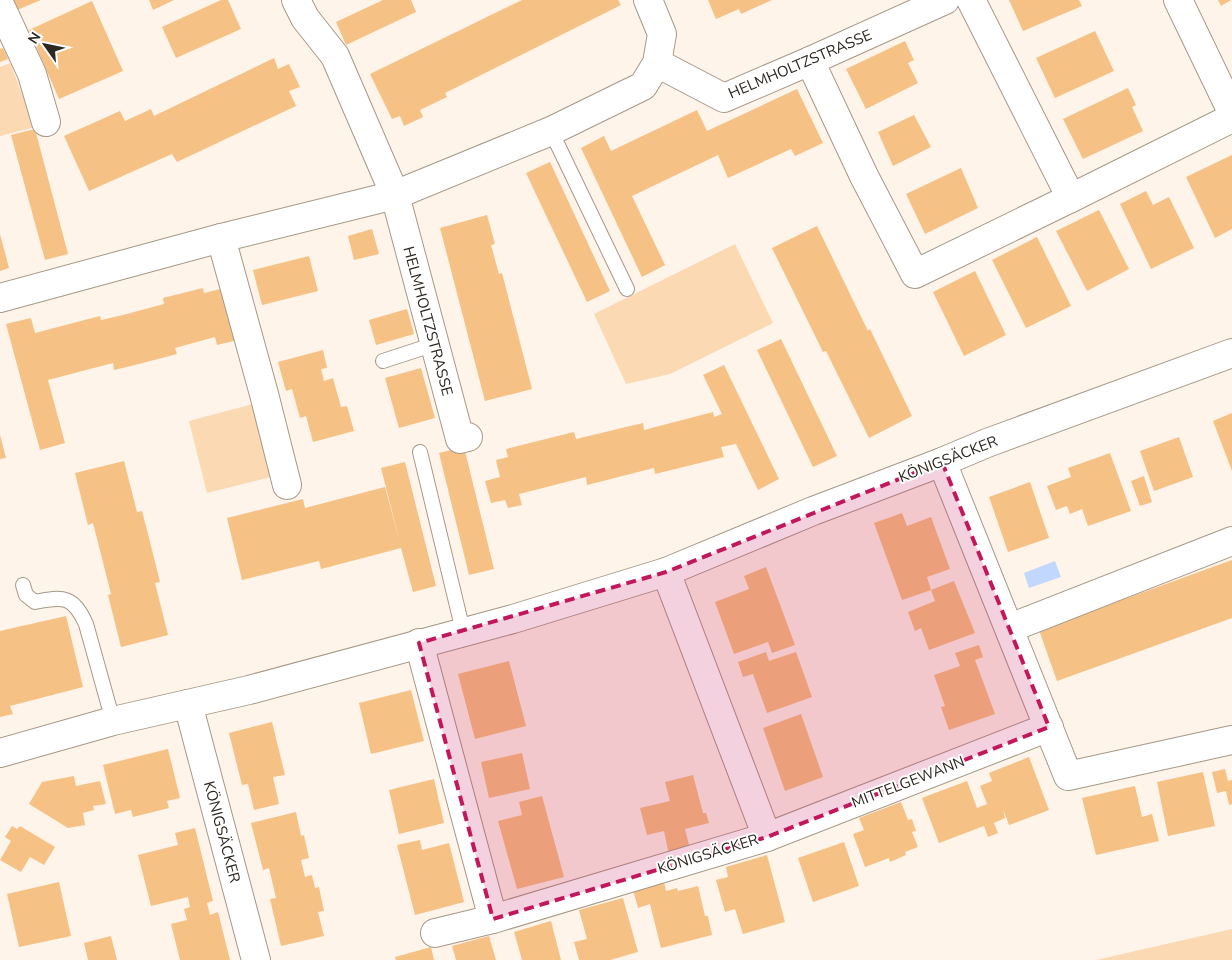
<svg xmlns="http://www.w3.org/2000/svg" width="1232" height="960" font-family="'Nunito Sans',sans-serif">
	<rect width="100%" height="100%" fill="#fef4e9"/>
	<!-- green -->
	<g fill="#fbd9b3">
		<path d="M10,63L35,127L0,136V67Z"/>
		<path d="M735,244L773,323L670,374L626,384L594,314Z"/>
		<path d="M257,403L275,476L207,493L189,421Z"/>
		<path d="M1232,929V960H1096Z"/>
	</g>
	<!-- water -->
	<path fill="#c1d7fe" d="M1055,561L1061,577L1029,588L1024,573Z"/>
	<!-- building -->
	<g fill="#f6c184">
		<path d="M13,0H41L17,10Z"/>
		<path d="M149,0H174L153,10Z"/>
		<path d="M221,0H228L241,29L176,58L162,27Z"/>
		<path d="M383,0H411L416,12L346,45L336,22Z"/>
		<path d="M522,0H618L621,5L445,93L447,97L420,110L423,117L404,126L400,116L392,119L370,74Z"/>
		<path d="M708,0H772L741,14L739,9L716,19Z"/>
		<path d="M1009,0H1079L1082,6L1023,31Z"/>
		<path d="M1218,0H1231L1221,6Z"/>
		<path d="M92,1L123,71L59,99L29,30Z"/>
		<path d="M1095,31L1114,71L1055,98L1036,58Z"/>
		<path d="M905,41L914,60L908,63L918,83L866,109L846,69Z"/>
		<path d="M3,48L8,59L0,62V49Z"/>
		<path d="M274,58L278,69L289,64L300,87L289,91L296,106L177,162L172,154L89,191L64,136L120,111L125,121L151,109L154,116Z"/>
		<path d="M1128,88L1136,105L1132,107L1143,131L1083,159L1063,119Z"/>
		<path d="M797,89L823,143L795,156L791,149L728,178L718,155L632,196L665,265L642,277L581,148L604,136L611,151L697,110L707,131Z"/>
		<path d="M914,115L931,147L893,166L878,132Z"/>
		<path d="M35,129L68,254L45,260L11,135Z"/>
		<path d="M1232,155V229L1215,238L1186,177Z"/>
		<path d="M550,162L610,291L587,302L526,173Z"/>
		<path d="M961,168L978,208L925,234L906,194Z"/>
		<path d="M1146,191L1153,205L1169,197L1194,248L1151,269L1120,204Z"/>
		<path d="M1099,210L1129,269L1087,291L1056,231Z"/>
		<path d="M487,215L495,244L491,245L499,274L502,273L532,389L485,401L440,228Z"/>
		<path d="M817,226L868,331L870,329L912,416L869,438L826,351L823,352L772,248Z"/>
		<path d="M372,229L379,254L354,260L348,236Z"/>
		<path d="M0,234L9,268L0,271Z"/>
		<path d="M1037,237L1071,306L1026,328L992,260Z"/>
		<path d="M309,256L318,291L262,305L253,270Z"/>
		<path d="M975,271L1006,335L964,356L933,292Z"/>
		<path d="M229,287L242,339L217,345L215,337L175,348L177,354L135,365L114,370L113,363L48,380L65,443L40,450L6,324L31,318L35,333L100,316L101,320L123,315L164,304L163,298L203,288L204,293Z"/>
		<path d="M407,309L414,334L376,345L369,320Z"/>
		<path d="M781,339L837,456L813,467L757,350Z"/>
		<path d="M323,350L327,368L321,369L324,381L333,378L341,407L347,406L354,431L313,442L306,416L300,418L292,389L286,391L278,362Z"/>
		<path d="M724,365L779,479L758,490L736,444L721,447L724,457L655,474L654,468L587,485L586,477L519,494L522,505L508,508L505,500L491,503L485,481L500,477L496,460L508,457L506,449L574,432L576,439L643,423L644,430L713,412L714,417L722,414L703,375Z"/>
		<path d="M421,368L435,418L399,428L385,378Z"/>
		<path d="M1232,413V471L1213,421Z"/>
		<path d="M0,435L6,458L0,459Z"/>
		<path d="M1179,437L1193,477L1154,491L1140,451Z"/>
		<path d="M464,447L494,569L469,575L439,453Z"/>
		<path d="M1110,453L1131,511L1088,526L1082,509L1070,514L1067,506L1056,510L1047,486L1071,477L1068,468Z"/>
		<path d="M124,461L137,512L142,511L148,534L160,582L155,583L168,635L121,647L108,595L111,594L93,523L88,525L75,473Z"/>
		<path d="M405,462L436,586L413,592L401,548L321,569L319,561L242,580L227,518L303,499L305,508L385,487L400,543L381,468Z"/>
		<path d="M1144,476L1152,502L1140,506L1131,481Z"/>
		<path d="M1030,482L1049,538L1008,552L989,497Z"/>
		<path d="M902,513L907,526L931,517L950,569L927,577L931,590L902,600L874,523Z"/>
		<path d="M1232,560V618L1057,681L1039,630Z"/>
		<path d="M766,567L795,645L772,653L768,642L734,654L715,602L749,589L744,576Z"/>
		<path d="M954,581L975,633L929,650L921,628L915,631L908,612L935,601L931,590Z"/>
		<path d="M66,616L83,687L10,706L13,714L0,717V631Z"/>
		<path d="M979,645L983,657L975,660L995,714L949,730L941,707L945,706L934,675L960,666L955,653Z"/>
		<path d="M766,652L769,661L796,652L812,697L767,713L753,674L743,677L738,662Z"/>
		<path d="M509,661L526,726L475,739L458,674Z"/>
		<path d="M411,690L424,741L371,754L359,703Z"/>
		<path d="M801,714L823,777L785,791L763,728Z"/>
		<path d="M272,722L285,775L273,777L279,804L254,810L248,784L242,785L229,733Z"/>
		<path d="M168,749L180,798L167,801L169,808L133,817L131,810L115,814L103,765Z"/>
		<path d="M522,753L530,789L489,798L481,762Z"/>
		<path d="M1029,757L1049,810L1009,825L1003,809L1005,818L994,823L998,833L988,837L984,826L939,843L922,798L967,781L977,808L987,804L980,786L992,781L989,773Z"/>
		<path d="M1225,769L1228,781L1232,780V804L1229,805L1226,791L1217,793L1212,772Z"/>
		<path d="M1203,772L1215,826L1168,836L1157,782Z"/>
		<path d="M693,775L703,813H706L709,823L685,829L690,849L669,855L664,831L647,835L640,808L670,801L665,782Z"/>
		<path d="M74,776L76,786L100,781L106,804L93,806L94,810L83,813L85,825L68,828L29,804L42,782Z"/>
		<path d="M434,779L444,823L399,834L389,790Z"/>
		<path d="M1135,786L1142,817L1152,814L1159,841L1096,855L1082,798Z"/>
		<path d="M542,796L564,877L517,889L498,821L522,815L519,802Z"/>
		<path d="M901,802L908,820L912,819L916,831L912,832L918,847L905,852L906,855L890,862L889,858L865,867L853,834L864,830L859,818Z"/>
		<path d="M296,812L301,836L304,835L309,858L301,860L305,877L312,875L315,888L319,887L324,911L318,912L324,936L281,946L270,899L276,898L273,885L269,868L263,870L251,823Z"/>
		<path d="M12,826L17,829L20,826L55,847L44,865L30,857L21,872L0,860L11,841L5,837Z"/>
		<path d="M195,828L213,901L207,903L210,915L218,912L230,960H180L171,924L187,920L184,909L190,907L188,897L151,906L138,855L178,845L175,833Z"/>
		<path d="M420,840L422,850L449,843L464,902L415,915L397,845Z"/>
		<path d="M844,842L859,886L813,902L798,858Z"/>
		<path d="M767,855L785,922L743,934L735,909L725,912L716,880L728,877L726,867Z"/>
		<path d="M662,872L666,891L677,888L678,891L698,886L705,916H708L712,935L661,948L650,904L638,908L630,879Z"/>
		<path d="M59,882L71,936L19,947L7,894Z"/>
		<path d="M623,898L638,952L610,960H579L574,942L587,939L579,910Z"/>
		<path d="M551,921L561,960H522L514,932Z"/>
		<path d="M111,936L117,960H88L84,943Z"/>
		<path d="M489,936L496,960H456L452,946Z"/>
		<path d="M431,947L434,960H396L395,957Z"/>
	</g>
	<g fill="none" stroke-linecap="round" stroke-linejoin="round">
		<!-- service casing -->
		<g stroke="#a79887" stroke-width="16">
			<g id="service">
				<path d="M551,131L627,289"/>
				<path d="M383,361L435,344"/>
				<path d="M420,452L463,631"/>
				<path d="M23,585L26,595L35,602C64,596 73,596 86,624L113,721"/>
			</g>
		</g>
		<!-- minor casing -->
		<g stroke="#a79887" stroke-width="30">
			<g id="minor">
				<path d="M296,0L305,18L335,56L395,195L460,439L468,437"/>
				<path d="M971,0L1071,198L1232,118"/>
				<path d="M1178,0L1232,112"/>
				<path d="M0,5L32,74L46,122"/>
				<path d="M810,61L864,176L915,274L1071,198"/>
				<path d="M657,63L724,98L810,61L945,0"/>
				<path d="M221,238L264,394L287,485"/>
				<path d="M0,298L221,238L395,195L551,131L643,86L657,63L662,34L648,0"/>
				<path d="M942,462L1068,776L1232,740"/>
				<path d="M666,572L767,837"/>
				<path d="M1010,628L1232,541"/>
				<path d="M419,643L493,919L767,837L1049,727"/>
				<path d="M188,704L256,960"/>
				<path d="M0,753L113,721L249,690L513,619L666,572L813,511L942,462L987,443L1232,353"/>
				<path d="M435,933L493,919"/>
			</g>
		</g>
		<!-- service -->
		<use href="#service" stroke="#fff" stroke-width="14"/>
		<!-- minor -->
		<use href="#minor" stroke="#fff" stroke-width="28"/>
	</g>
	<!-- marked area -->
	<path fill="#c2185b" fill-opacity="0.2" stroke="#c2185b" stroke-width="4" stroke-dasharray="10 6" stroke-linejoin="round" d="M942,462L1049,727L767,837L493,919L419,643L666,572Z"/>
	<g text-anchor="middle" stroke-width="4" stroke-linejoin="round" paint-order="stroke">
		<!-- street labels -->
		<g font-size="15" fill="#2d2720" stroke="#fff">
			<text transform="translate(800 64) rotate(-23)" y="5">HELMHOLTZSTRASSE</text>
			<text transform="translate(428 321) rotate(75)" y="5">HELMHOLTZSTRASSE</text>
			<text transform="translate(948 459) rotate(-21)" y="5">KÖNIGSÄCKER</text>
			<text transform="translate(908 782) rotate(-21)" y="5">MITTELGEWANN</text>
			<text transform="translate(222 832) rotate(75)" y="5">KÖNIGSÄCKER</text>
			<text transform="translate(708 854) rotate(-17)" y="5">KÖNIGSÄCKER</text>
		</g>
	</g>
	<!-- north arrow -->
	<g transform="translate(45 45) rotate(303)" stroke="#ffffff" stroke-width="4" paint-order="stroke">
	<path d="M0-4L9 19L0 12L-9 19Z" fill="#2d2720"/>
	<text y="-8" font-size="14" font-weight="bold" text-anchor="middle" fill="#2d2720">N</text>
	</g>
</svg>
